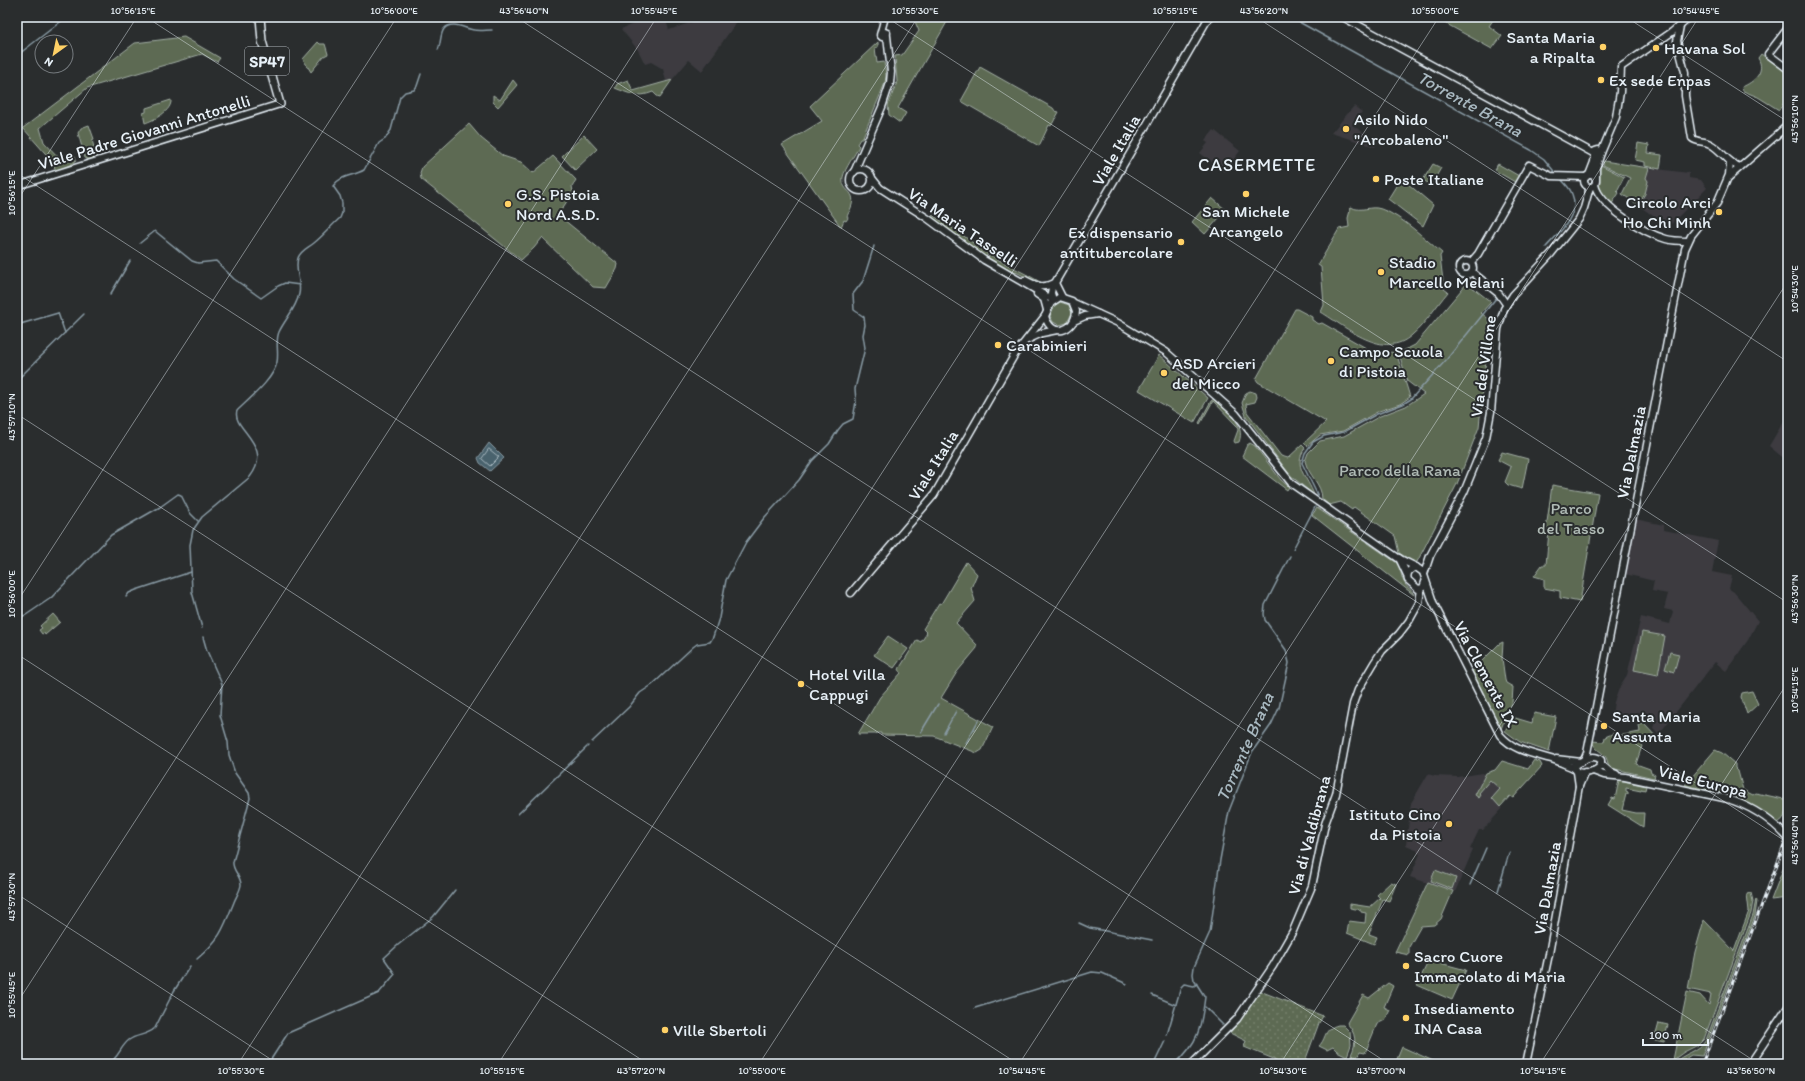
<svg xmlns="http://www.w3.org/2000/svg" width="1805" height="1081" font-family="Itim,sans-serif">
	<defs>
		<pattern id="cemetery-stones" width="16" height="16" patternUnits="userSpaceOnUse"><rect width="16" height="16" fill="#5d6a52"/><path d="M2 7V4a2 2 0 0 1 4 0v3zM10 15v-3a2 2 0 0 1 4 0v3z" fill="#74806c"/></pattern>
		<pattern id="garden-dots" width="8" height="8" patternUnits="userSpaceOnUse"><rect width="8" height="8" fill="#5d6a52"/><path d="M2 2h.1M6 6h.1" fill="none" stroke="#74806c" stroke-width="1.8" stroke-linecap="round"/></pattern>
	</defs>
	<rect width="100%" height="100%" fill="#2a2d2e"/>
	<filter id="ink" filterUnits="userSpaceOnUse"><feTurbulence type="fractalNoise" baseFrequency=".025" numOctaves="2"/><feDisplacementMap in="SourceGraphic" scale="8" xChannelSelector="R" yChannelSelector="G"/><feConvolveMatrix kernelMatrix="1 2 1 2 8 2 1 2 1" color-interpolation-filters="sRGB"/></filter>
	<g filter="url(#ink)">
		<!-- built -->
		<g fill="#3c3b40">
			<path d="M650,17H665L669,30L692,22L691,17H740L702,71L689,60L672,80L666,81L663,69L651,62L645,64L638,50L621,29Z"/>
			<path d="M1354,106L1362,112L1352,125L1378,142L1375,147L1331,133Z"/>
			<path d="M1214,130L1240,151L1224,172L1200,153L1208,143L1205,141Z"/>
			<path d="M1649,168L1689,173V178L1701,180L1707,188L1668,227L1638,205L1646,194V178Z"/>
			<path d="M1785,419L1788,421V462L1769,446Z"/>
			<path d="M1635,519L1664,525V530L1718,541L1712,572L1732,576L1729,589L1734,592L1758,621L1748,640L1726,671L1715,662L1659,734L1653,728L1655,722L1651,719L1650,722L1642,714L1638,712L1621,718H1615L1612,715L1614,702L1620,686L1627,675L1641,617L1670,624L1673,611L1664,609L1668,594L1652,591L1654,581L1625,574Z"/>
			<path d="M1502,761L1513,798L1510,796L1500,807L1502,809L1483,830H1479L1470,849L1473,850L1455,892L1410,877L1420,854L1417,852L1418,850L1406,845L1411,803L1428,774L1435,776L1457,777L1483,773L1485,775L1496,769Z"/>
		</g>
		<!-- green -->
		<g fill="#5d6a52" stroke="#a2aea5">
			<path d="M913,17H950L945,20L947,22L898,108L906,113L900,123L889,115L888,105L897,82L895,56L902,55L919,31Z"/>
			<path d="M1445,17H1495L1489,26L1502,36L1492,49L1443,22Z"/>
			<path d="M184,37L220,58L217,62L202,54L87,88L40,128L44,142L62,161L75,156L76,160L74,163L56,171L52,161L23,128L135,43Z"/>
			<path d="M318,42L320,44H325L328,54L324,56L311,72L303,59Z"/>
			<path d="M878,42V47L875,48L877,63L884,62L886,75L885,83L862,139H860L857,144L859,146C855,155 845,168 843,177C840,195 863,188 847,216L848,218L846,221L844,220L841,227L782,145L822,121L810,106Z"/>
			<path d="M1761,54L1788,74V96L1779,110L1758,97L1743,91L1742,87C1754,82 1766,72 1758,58Z"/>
			<path d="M980,67L1053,108L1055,111L1059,112L1051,126L1049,125L1039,146L961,101Z"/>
			<path d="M513,80L517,85L498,107L493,102V95L500,100Z"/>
			<path d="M628,80L633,91L672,80L660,97L657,96L653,92C638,98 630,94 615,88L617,84Z"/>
			<path d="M171,100C172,111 154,120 145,123L143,113L146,112V108Z"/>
			<path d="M469,124L481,138L503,156L521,162L533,173L553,156L576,180L572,186L573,192L558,215L618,264L617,269L606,288L593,287L542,238L534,248L521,260L421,179L420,173L422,167Z"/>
			<path d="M89,125L94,139L92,140L97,158L90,160L85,158L78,133L81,128Z"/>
			<path d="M584,135L597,149L575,170L562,156Z"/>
			<path d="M1638,143L1649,145L1648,153L1662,155L1660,169L1645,166V162L1635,160Z"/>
			<path d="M1604,161L1649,168L1646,178L1648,181L1645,194L1638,205L1622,194L1630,178L1603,165Z"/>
			<path d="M1433,164L1441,168L1431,185L1423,180Z"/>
			<path d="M1498,164L1519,176L1515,182L1494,170Z"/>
			<path d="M1599,164L1624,177L1617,191L1619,193L1611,205C1598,189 1593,186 1599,164Z"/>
			<path d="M1401,178L1433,205L1423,226L1388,199Z"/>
			<path d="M1212,198L1226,210L1205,234L1192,222Z"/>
			<path d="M1351,207C1361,213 1370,205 1381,209C1402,216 1425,239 1442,253L1440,256L1444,289L1448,292C1436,306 1426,323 1412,335C1384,361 1346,327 1321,312L1324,305L1321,267L1318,265L1339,229L1349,227L1348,218Z"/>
			<path d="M932,215L953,228L988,254L986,257L931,216Z"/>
			<path d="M990,255C1007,265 1025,273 1042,283L1041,285L1018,273L1009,271L988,258Z"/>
			<path d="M1467,283L1491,302L1481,313L1490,320L1479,427L1457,484L1417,562H1414L1399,553L1395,536L1354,507L1352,510L1341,502L1329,505L1322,499C1322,484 1308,475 1305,461L1308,453L1320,441L1344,436L1380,416L1406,406L1424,394L1407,381L1399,353L1415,345Z"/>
			<path d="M1060,302L1069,305L1072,313L1067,323L1059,325L1053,322L1050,316L1054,306Z"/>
			<path d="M1295,309H1297L1312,317V320L1319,324L1322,323L1366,348L1367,351L1378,355L1380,353L1396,352L1410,397L1400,404L1379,411L1343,431L1320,435L1307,446L1304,443L1326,422L1258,382L1256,379Z"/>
			<path d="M1159,355L1208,398L1194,423L1139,390Z"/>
			<path d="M1250,391L1256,393L1257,397L1255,402L1246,404L1247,412L1281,456L1288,458L1302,445L1305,448C1292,467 1308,477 1314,495L1290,475L1246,416L1242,403L1246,393Z"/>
			<path d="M1214,399C1226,410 1246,424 1239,442L1235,443L1234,441L1238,430L1237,426L1213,401L1200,424L1199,423L1211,401Z"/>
			<path d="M1250,443L1255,446L1281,480L1289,487L1287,490L1242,456L1247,445Z"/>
			<path d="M1502,452L1528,459L1522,489L1508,485L1505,482L1511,467L1498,460Z"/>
			<path d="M1552,485L1598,493L1580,602L1560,598V591L1544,588V579L1534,576L1542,565H1546L1549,531L1546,530Z"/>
			<path d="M1317,508L1397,563C1402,569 1400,575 1404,582C1406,588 1412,589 1414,595L1312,515Z"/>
			<path d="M966,562L977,574L971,588L975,601L956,623L977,645V648L957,672L941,698L993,727L982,750L977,753L934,736L881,735V733H877L876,734H858L880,697L901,673L899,669L917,640L921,642L927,633L923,629L939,603L941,604Z"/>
			<path d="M1642,632L1665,636L1658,675L1634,670Z"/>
			<path d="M888,636L908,649L894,668L874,655Z"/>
			<path d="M1503,642L1502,658L1505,680L1506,683L1513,687L1512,703L1503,716L1504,721L1501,729L1471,672L1499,644Z"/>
			<path d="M1670,652L1679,654L1674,672L1665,669Z"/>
			<path d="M1752,691L1758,704L1747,714L1741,697L1742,693Z"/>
			<path d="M1534,713L1556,717L1549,752L1520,742L1505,731L1512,717L1532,723Z"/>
			<path d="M1644,724L1660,741L1645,737L1636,764L1650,769L1651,773L1655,775L1654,778L1611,768C1607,764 1608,760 1605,756C1600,750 1595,750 1592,741L1604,742L1605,737L1617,732L1618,736L1640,732L1639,725Z"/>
			<path d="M1715,750L1722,753L1735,764V768L1738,771L1743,790L1753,795L1756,793L1788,800C1788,809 1786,818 1778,823C1749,799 1721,793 1685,785Z"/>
			<path d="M1534,760L1540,762L1542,766L1513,798L1510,796L1500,807L1492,798L1500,789L1490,780L1479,793L1481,795L1479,798L1475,795L1486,773L1495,770L1502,761L1528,769Z"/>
			<path d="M1619,780L1646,786L1645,790L1641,789V791L1626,788V791L1628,792V794H1626L1622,810L1636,813H1644L1643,827L1608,805L1612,798L1615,799Z"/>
			<path d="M1788,856V898L1771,900Z"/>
			<path d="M1435,870L1456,878L1452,889L1431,881Z"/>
			<path d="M1391,882L1396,884L1389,901L1383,899L1369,934L1377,937L1374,944L1347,933L1349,921L1365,923L1366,913L1361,912V910L1350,908V904L1370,907L1380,898L1377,895Z"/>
			<path d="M1428,882L1453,891L1441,919L1434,925L1421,926L1409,947V955L1395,952Z"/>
			<path d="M1751,893L1753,901L1751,913L1704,1039L1698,1045L1684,1052L1673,1060L1687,992L1700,995L1709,1005L1711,994L1688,989L1695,952L1704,920L1734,951L1749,911L1747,894Z"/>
			<path d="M1756,899L1757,901L1755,916L1702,1056L1691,1055L1679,1063L1673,1064C1683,1053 1699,1052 1706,1040L1753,915Z"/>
			<path d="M1429,960L1466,970L1452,1000L1417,985Z"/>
			<path d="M1388,983L1393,986L1384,1007L1390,1010L1385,1020L1377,1024L1365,1053L1360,1052L1357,1057L1351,1055C1357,1042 1356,1034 1347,1023L1348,1021L1363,995L1369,998Z"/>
			<path d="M1659,1023L1668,1025L1664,1042L1651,1039L1653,1034H1656Z"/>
			<path d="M1338,1025H1343L1350,1032L1351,1045L1347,1056L1337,1051L1333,1047L1327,1050L1319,1046C1327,1038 1323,1029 1338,1025Z"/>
			<path d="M1402,1047L1440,1064H1395Z"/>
		</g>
		<!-- cemetery -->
		<path fill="url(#cemetery-stones)" stroke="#a2aea5" d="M53,614L60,622L45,635L44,633L42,634L39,630L42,628L40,626Z"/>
		<!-- garden -->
		<path fill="url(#garden-dots)" stroke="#a2aea5" d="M1260,991L1323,1016L1319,1023L1304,1064H1286L1244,1047L1246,1041L1230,1033Z"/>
		<!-- water -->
		<path fill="#49626d" stroke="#899ba5" d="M489,443L504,458L490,471L480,463L478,458Z"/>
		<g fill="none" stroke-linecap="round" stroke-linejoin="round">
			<!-- shore -->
			<path stroke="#a8b8c0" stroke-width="1" d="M489,449L499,457L490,466L482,459Z"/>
			<!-- stream -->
			<g stroke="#899ba5" stroke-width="1.5">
				<path d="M1290,17L1531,150L1544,159L1557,175"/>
				<path d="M17,50L19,54L64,19"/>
				<path d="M438,50C441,44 440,34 444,29C452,20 465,29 474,30C480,31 486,30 492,30"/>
				<path d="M17,124L22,129"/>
				<path d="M140,243L155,231L192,261L198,263L216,261L234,279L261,298L278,286L285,283L300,285"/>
				<path d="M1546,247C1558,234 1581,214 1572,194C1570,188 1565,184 1561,179"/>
				<path d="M110,295L130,261"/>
				<path d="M17,325L58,313L65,333"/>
				<path d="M17,380L84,314"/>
				<path d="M1318,496L1302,463L1305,453L1313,442L1324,436L1344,432L1377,414L1403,404L1411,399L1447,359L1497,297"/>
				<path d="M1293,549L1315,507"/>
				<path d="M126,597L129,593L136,590L191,572"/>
				<path d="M17,618L26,615L51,598L111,535L160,507L178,494L181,495L190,513L198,521"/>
				<path d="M202,628L192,592L190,545L193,530L202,517L250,477C275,445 231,429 237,411C249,399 274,379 277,362C279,352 275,341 279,332C285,319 296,309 299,294C302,282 294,270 298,258C301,250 308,248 314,243C323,236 331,226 340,218L342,213V203L340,196L333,186C340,175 354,176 364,170L379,143L385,139L391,130L400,97L405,92L414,90L417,86L421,74"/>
				<path d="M921,732L938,704"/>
				<path d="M944,733L956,711"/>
				<path d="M592,742L629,707L640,693L652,685L693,647L697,644L710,642L713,637L719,618L726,580L746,542L764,518L799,480L812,461L829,444L838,430L843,424L853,419L856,401L855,389L865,348L863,335L865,325L864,317L854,310L853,294L863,281L874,246"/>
				<path d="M966,743L978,721"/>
				<path d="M518,814L588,746"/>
				<path d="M1470,885L1486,848"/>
				<path d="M1498,891L1509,853"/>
				<path d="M1079,923L1090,928L1152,940"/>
				<path d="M197,959C220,939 223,930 234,902C236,897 240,891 241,885C241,875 232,871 233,862L250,798L249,793L235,773L229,755L228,742L220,715L222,684L207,651L203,637"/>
				<path d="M1152,995L1176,1005"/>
				<path d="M1205,1007L1223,1025"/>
				<path d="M975,1008L1092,972L1102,973L1127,984"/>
				<path d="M1167,1035L1181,987L1184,984L1194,986L1197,984"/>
				<path d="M108,1064C118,1059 120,1047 129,1040C137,1034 147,1036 155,1028L174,991L190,966"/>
				<path d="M268,1064L288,1033L379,993L395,974L384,958L398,945L433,917L455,890"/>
				<path d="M1154,1064L1165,1041"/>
				<path d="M1175,1064C1199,1042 1201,1028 1205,997L1194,980L1193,974L1194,967L1210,932L1220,860L1229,811L1252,752L1271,725L1279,708L1289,663L1286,650L1265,620L1264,614L1265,605L1290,556"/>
			</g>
			<!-- secondary casing -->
			<g stroke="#e8f1f8" stroke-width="9">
				<g id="secondary">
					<path d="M1343,17L1595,154"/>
					<path d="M1680,26L1677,41L1685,72V96L1692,138C1697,143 1704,140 1710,144C1722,150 1727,163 1740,167"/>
					<path d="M1788,28L1768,54L1788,69"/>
					<path d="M882,31L887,33L885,38L882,37L880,35L885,17"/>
					<path d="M1601,153L1616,117L1620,92L1621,67L1672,32L1689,17"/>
					<circle cx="861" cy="180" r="11"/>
					<path d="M854,172L882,107L890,83L891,72L887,36"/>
					<circle cx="1590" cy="181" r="6"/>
					<path d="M1589,175L1594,162L1595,151L1598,150L1601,153L1596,168V179"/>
					<path d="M1729,177L1788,125"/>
					<path d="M872,178L880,188L927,218L984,260L1053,300"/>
					<path d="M1595,185C1600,207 1645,233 1666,239C1673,241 1680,241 1688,241"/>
					<path d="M17,186L280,104"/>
					<circle cx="1466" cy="268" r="7"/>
					<path d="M1471,262L1478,254L1529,165L1551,176L1586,177"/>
					<path d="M1472,272L1499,294L1506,304"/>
					<path d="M1025,280C1036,286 1043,289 1055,283"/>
					<path d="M1055,283L1062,297"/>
					<path d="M1037,294L1044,299L1047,310"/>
					<path d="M1060,297L1072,301L1076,311C1075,332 1051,339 1045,316L1051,303Z"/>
					<path d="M1053,300L1051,293L1052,288L1209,17"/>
					<path d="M1074,303L1118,323L1166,352L1236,414L1292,484L1398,558L1416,567"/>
					<path d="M1074,321L1085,316L1098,314"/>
					<path d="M1027,340L1042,333L1057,330"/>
					<path d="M1399,558L1407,575"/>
					<path d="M1424,574L1430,556L1464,492L1486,438L1491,412L1498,329L1504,309L1513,295L1551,254L1579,219L1584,208L1590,187"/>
					<path d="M1425,582L1423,588L1418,589L1408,580C1406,574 1409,569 1416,567L1423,572L1433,602L1500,735C1514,751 1531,753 1551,759C1558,761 1566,765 1574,768"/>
					<path d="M851,593L934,495L1015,354L1045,316"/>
					<path d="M1556,759L1581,762"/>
					<path d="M1584,760L1587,753L1685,249L1691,236L1717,203L1729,175L1730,162"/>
					<path d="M1601,764L1609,771L1616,774"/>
					<path d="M1593,771L1604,775L1625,777L1724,798"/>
					<path d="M1577,772C1584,774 1597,772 1601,765V760C1593,753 1583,760 1575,765L1574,768L1577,772L1579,786"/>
					<path d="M1192,1064L1237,1019L1273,966L1293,931L1312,886L1325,824L1336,794L1353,704L1358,690L1374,663L1382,651L1399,634L1409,621L1419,603L1421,589"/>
					<path d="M1526,1064L1549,954L1579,786L1585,772"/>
					<path d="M1750,1064L1788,1007"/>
				</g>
			</g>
			<!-- primary casing -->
			<g stroke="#e8f1f8" stroke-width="10">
				<path id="primary" d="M260,17L262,41L280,104"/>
			</g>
			<!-- secondary -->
			<use href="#secondary" stroke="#2a2d2e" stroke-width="6"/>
			<!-- primary -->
			<use href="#primary" stroke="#2a2d2e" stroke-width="7"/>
			<!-- rail casing -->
			<g stroke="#e8f1f8" stroke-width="3">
				<path id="rail" d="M1702,1064L1788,835"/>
			</g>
			<!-- rail -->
			<use href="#rail" stroke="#2a2d2e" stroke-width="1.5" stroke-dasharray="4.5" stroke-linecap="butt"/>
			<!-- secondary-bridge casing -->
			<g stroke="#e8f1f8" stroke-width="9" stroke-linecap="butt">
				<path id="secondary-bridge" d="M1724,798C1750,805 1770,818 1788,838"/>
			</g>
			<!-- secondary-bridge -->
			<use href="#secondary-bridge" stroke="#2a2d2e" stroke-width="6"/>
		</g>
	</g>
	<!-- ticks -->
	<path fill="none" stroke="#e8f1f8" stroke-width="1" stroke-opacity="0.45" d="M146,17L1759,1064M516,17L1788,843M886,17L1788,603M1256,17L1788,362M1626,17L1788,122M17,173L1389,1064M17,201L137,17M17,414L1018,1064M17,602L397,17M17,654L648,1064M17,894L278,1064M17,1003L657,17M238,1064L918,17M498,1064L1178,17M759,1064L1439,17M1019,1064L1699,17M1280,1064L1788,281M1540,1064L1788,682"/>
	<!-- markers -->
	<g fill="#ffd166" stroke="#2a2d2e" stroke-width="1.5">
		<circle cx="1603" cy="47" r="4"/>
		<circle cx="1656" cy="48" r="4"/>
		<circle cx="1601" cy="80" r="4"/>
		<circle cx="1346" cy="129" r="4"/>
		<circle cx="1376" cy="179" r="4"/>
		<circle cx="1246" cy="194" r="4"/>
		<circle cx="508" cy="204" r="4"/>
		<circle cx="1719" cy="212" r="4"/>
		<circle cx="1181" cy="242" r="4"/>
		<circle cx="1381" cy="272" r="4"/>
		<circle cx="998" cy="345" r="4"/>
		<circle cx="1331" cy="361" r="4"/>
		<circle cx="1164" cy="373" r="4"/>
		<circle cx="801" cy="684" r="4"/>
		<circle cx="1604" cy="726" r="4"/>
		<circle cx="1449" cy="824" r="4"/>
		<circle cx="1406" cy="966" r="4"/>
		<circle cx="1406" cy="1018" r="4"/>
		<circle cx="665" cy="1030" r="4"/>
	</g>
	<g text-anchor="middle" stroke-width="4" stroke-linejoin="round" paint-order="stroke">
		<!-- shield labels -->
		<rect fill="#2a2d2e" stroke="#afb6bb" stroke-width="1" x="245" y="47" width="44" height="28" rx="3"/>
		<g font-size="16" font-weight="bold" fill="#e8f1f8">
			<text x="267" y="67">SP47</text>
		</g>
		<!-- poi labels -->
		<g font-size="17" fill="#e8f1f8" stroke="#2a2d2e" text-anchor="start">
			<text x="1595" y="43" text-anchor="end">Santa Maria<tspan x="1595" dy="20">a Ripalta</tspan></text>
			<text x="1664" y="54">Havana Sol</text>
			<text x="1609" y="86">Ex sede Enpas</text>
			<text x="1354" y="125">Asilo Nido<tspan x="1354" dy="20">"Arcobaleno"</tspan></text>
			<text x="1384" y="185">Poste Italiane</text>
			<text x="516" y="200">G.S. Pistoia<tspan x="516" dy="20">Nord A.S.D.</tspan></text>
			<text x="1711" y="208" text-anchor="end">Circolo Arci<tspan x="1711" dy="20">Ho Chi Minh</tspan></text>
			<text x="1246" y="217" text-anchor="middle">San Michele<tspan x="1246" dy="20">Arcangelo</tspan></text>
			<text x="1173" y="238" text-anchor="end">Ex dispensario<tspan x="1173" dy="20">antitubercolare</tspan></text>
			<text x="1389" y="268">Stadio<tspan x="1389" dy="20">Marcello Melani</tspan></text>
			<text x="1006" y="351">Carabinieri</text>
			<text x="1339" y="357">Campo Scuola<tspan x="1339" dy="20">di Pistoia</tspan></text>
			<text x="1172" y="369">ASD Arcieri<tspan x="1172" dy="20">del Micco</tspan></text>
			<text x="809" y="680">Hotel Villa<tspan x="809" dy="20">Cappugi</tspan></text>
			<text x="1612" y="722">Santa Maria<tspan x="1612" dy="20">Assunta</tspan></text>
			<text x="1441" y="820" text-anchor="end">Istituto Cino<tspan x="1441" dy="20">da Pistoia</tspan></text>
			<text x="1414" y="962">Sacro Cuore<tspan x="1414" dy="20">Immacolato di Maria</tspan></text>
			<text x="1414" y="1014">Insediamento<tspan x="1414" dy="20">INA Casa</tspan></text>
			<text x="673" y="1036">Ville Sbertoli</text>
		</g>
		<!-- street labels -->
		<g font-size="17" fill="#e8f1f8" stroke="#2a2d2e">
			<text transform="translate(144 132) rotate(-17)" y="6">Viale Padre Giovanni Antonelli</text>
			<text transform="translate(1116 150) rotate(-60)" y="6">Viale Italia</text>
			<text transform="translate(963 227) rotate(34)" y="6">Via Maria Tasselli</text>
			<text transform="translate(1483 366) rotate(-82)" y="6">Via del Villone</text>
			<text transform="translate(1631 452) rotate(-79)" y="6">Via Dalmazia</text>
			<text transform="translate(933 465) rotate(-58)" y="6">Viale Italia</text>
			<text transform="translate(1486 674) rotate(62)" y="6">Via Clemente IX</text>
			<text transform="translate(1703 781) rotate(14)" y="6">Viale Europa</text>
			<text transform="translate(1309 835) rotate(-75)" y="6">Via di Valdibrana</text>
			<text transform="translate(1547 888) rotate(-80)" y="6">Via Dalmazia</text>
		</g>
		<!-- park labels -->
		<g font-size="17" fill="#b0bbb6" stroke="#2a2d2e">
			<text x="1400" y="476">Parco della Rana</text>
			<text x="1571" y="514">Parco<tspan x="1571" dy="20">del Tasso</tspan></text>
		</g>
		<!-- water labels -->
		<g font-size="18" font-style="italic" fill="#a8b8c0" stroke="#2a2d2e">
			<text transform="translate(1470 104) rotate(29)" y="6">Torrente Brana</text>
			<text transform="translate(1245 747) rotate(-66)" y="6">Torrente Brana</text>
		</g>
		<!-- neighbourhood labels -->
		<g font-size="18" letter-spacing="1" fill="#e8f1f8" stroke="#2a2d2e">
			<text x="1257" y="171">CASERMETTE</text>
		</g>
	</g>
	<!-- margin -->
	<rect width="1805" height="1081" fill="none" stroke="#2a2d2e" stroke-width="44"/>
	<!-- north arrow -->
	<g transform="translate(54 54) rotate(213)"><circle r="19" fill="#2a2d2e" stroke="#767b7f"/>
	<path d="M0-3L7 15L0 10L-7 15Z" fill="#ffd166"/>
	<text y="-6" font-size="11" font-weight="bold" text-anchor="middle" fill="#e8f1f8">N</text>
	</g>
	<!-- scale -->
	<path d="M1643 1039v6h65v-6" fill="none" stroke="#e8f1f8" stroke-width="2"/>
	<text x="1649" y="1039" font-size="12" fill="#e8f1f8" stroke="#2a2d2e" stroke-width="3" paint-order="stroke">100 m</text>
	<rect x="22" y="22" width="1761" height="1037" fill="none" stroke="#e8f1f8" stroke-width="1.5"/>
	<g font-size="10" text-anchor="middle" fill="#e8f1f8">
		<text x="133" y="14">10°56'15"E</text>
		<text x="394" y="14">10°56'00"E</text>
		<text x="524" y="14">43°56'40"N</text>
		<text x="654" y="14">10°55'45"E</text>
		<text x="915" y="14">10°55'30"E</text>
		<text x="1175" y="14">10°55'15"E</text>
		<text x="1264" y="14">43°56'20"N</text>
		<text x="1435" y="14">10°55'00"E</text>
		<text x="1696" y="14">10°54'45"E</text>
		<text transform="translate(1794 119) rotate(-90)" y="4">43°56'10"N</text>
		<text transform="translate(11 193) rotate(-90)" y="4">10°56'15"E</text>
		<text transform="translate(1794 289) rotate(-90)" y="4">10°54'30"E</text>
		<text transform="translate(11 417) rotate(-90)" y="4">43°57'10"N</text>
		<text transform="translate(11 594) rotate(-90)" y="4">10°56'00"E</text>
		<text transform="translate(1794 599) rotate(-90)" y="4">43°56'30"N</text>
		<text transform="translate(1794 690) rotate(-90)" y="4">10°54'15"E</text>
		<text transform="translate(1794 840) rotate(-90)" y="4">43°56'40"N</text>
		<text transform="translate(11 897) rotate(-90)" y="4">43°57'30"N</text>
		<text transform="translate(11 995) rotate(-90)" y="4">10°55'45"E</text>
		<text x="241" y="1074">10°55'30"E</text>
		<text x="502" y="1074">10°55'15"E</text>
		<text x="641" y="1074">43°57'20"N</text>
		<text x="762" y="1074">10°55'00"E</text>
		<text x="1022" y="1074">10°54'45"E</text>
		<text x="1283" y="1074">10°54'30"E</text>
		<text x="1381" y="1074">43°57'00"N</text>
		<text x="1543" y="1074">10°54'15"E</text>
		<text x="1751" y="1074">43°56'50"N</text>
	</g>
</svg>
